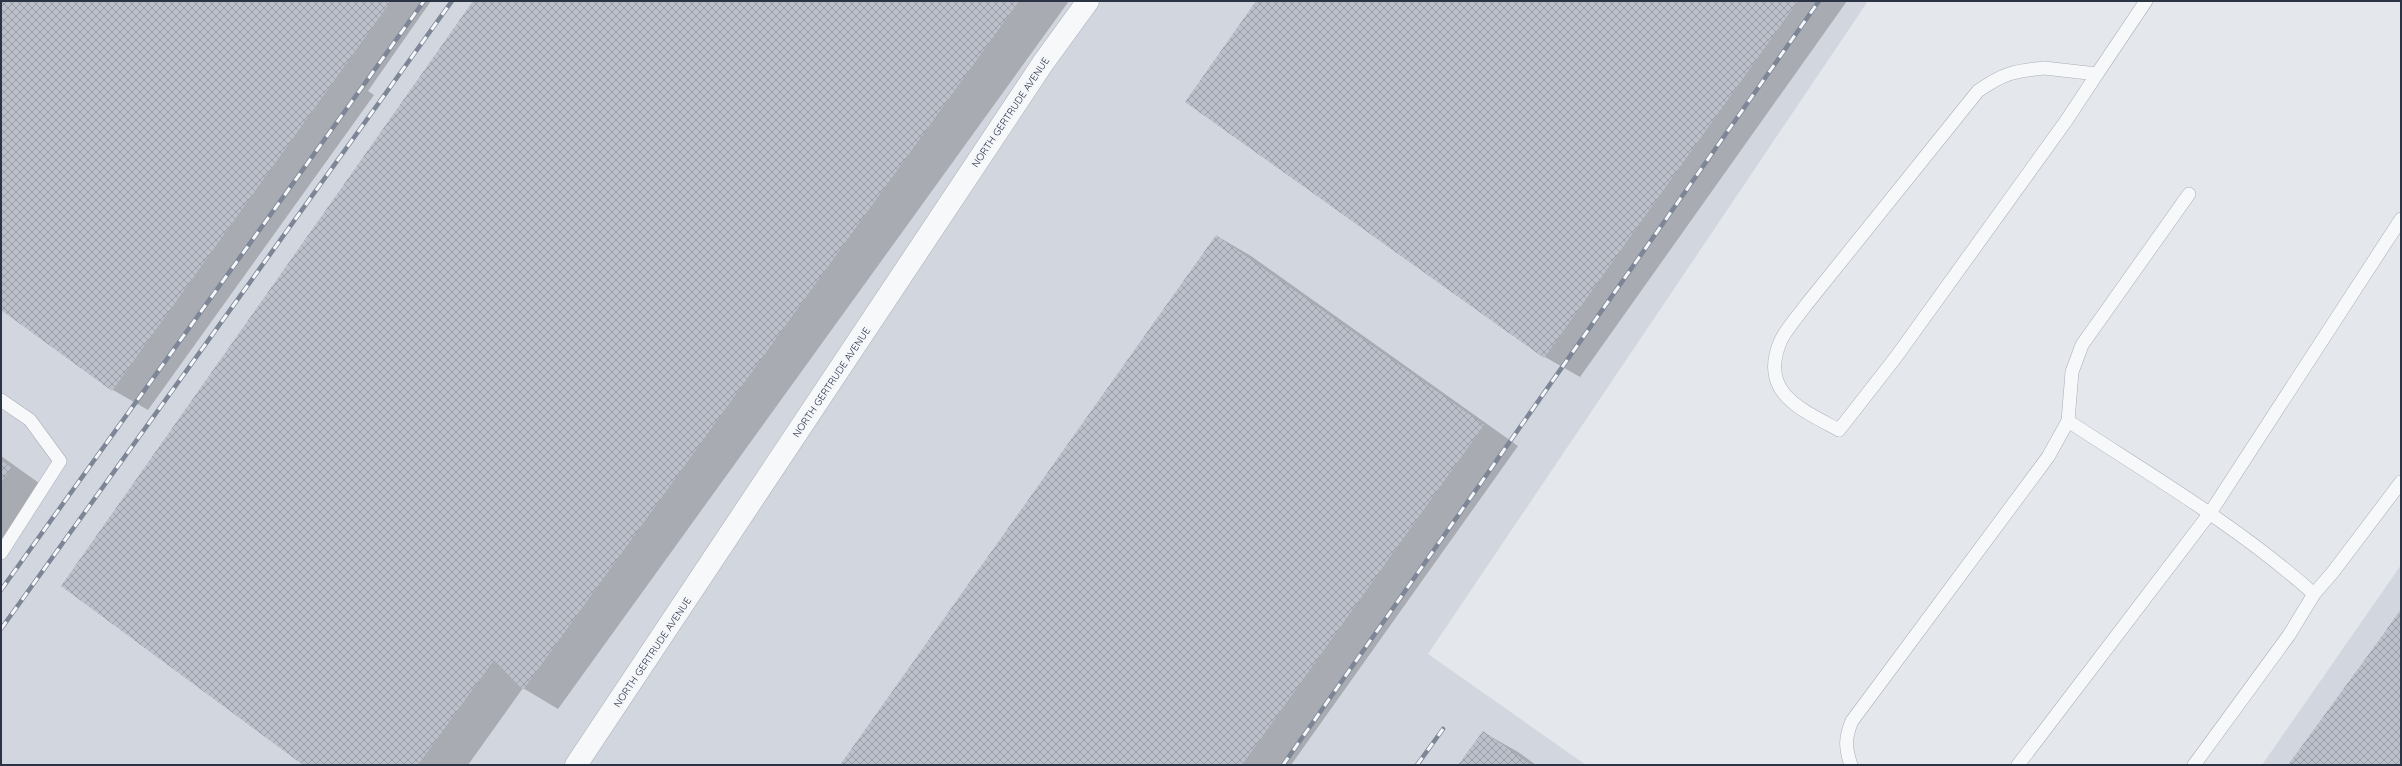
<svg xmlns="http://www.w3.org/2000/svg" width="2402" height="766" font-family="Quicksand,sans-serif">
	<defs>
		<pattern id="building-cross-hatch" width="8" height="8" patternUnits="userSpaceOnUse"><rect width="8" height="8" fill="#bbc0ca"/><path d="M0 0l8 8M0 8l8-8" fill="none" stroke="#989da6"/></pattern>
	</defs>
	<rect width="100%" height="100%" fill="#e4e7ec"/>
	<!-- built -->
	<g fill="#d2d6de">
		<path d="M1,1H1868L1428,654L1586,765H1Z"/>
		<path d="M2401,565V765H2262Z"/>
	</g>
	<!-- shadow -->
	<g fill="#0003">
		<path d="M1,1H431L368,91L374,95L148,410L113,390L1,309Z"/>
		<path d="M475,1H1069L558,709L523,688L468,765H305Z"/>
		<path d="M1258,1H1847L1580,377L1545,357L1186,101Z"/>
		<path d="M1217,236L1251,256L1518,446L1291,765H841Z"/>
		<path d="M1,456L46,488L1,550Z"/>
		<path d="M1483,732L1518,752L1536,765H1460Z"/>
	</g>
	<!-- building -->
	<g fill="url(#building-cross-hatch)">
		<path d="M1,1H391L112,391L1,310Z"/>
		<path d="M473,1H1019L523,690L494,660L418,765H303L61,586Z"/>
		<path d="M1256,1H1798L1544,358L1185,102Z"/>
		<path d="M1216,235L1484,425L1242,765H840Z"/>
		<path d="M1,460L12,468L1,482Z"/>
		<path d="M2401,609V765H2288L2382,636Z"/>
		<path d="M1483,731L1531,765H1458Z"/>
	</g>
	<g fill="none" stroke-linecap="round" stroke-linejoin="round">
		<!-- lane casing -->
		<g stroke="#a9aeb7" stroke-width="14">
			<g id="lane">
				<path d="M2044,68L2097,74L2066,121L1896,357L1839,430C1800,409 1758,392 1781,340C1787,328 1798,316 1806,305L1978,91C2004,73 2014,71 2044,68Z"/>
				<path d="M2097,74L2146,1"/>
				<path d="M2189,194L2082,345L2072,372L2068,421C2152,476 2239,527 2314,594"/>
				<path d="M1,400L30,420L60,461L1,553"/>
				<path d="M1851,765C1845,748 1845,737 1852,721L2048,457L2068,421"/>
				<path d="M2018,765L2210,513L2401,219"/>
				<path d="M2194,765L2289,635L2314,594L2333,572L2401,482"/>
			</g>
		</g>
		<!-- street casing -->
		<g stroke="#a9aeb7" stroke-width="23">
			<path id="street" d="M576,765L1043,63L1088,1"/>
		</g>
		<!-- lane -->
		<use href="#lane" stroke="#f7f8fa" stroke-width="13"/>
		<!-- street -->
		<use href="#street" stroke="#f7f8fa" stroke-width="22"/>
		<!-- rail casing -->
		<g stroke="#7d8696" stroke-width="4.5">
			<g id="rail">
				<path d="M1,590L424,1"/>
				<path d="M1,629L452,1"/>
				<path d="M1283,765L1819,1"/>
				<path d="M1417,765L1443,729"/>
			</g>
		</g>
		<!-- rail -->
		<use href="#rail" stroke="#f4f6f9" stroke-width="3" stroke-dasharray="9" stroke-linecap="butt"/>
	</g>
	<g text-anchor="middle" stroke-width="4" stroke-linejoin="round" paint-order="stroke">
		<!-- street labels -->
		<g font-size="10" fill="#2b3445" stroke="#f4f6f9">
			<text transform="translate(1010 112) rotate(-56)" y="4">NORTH GERTRUDE AVENUE</text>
			<text transform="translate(831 382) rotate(-56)" y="4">NORTH GERTRUDE AVENUE</text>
			<text transform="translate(652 652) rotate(-56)" y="4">NORTH GERTRUDE AVENUE</text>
		</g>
	</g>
	<!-- border -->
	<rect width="2402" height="766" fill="none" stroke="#2b3445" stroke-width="4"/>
</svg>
